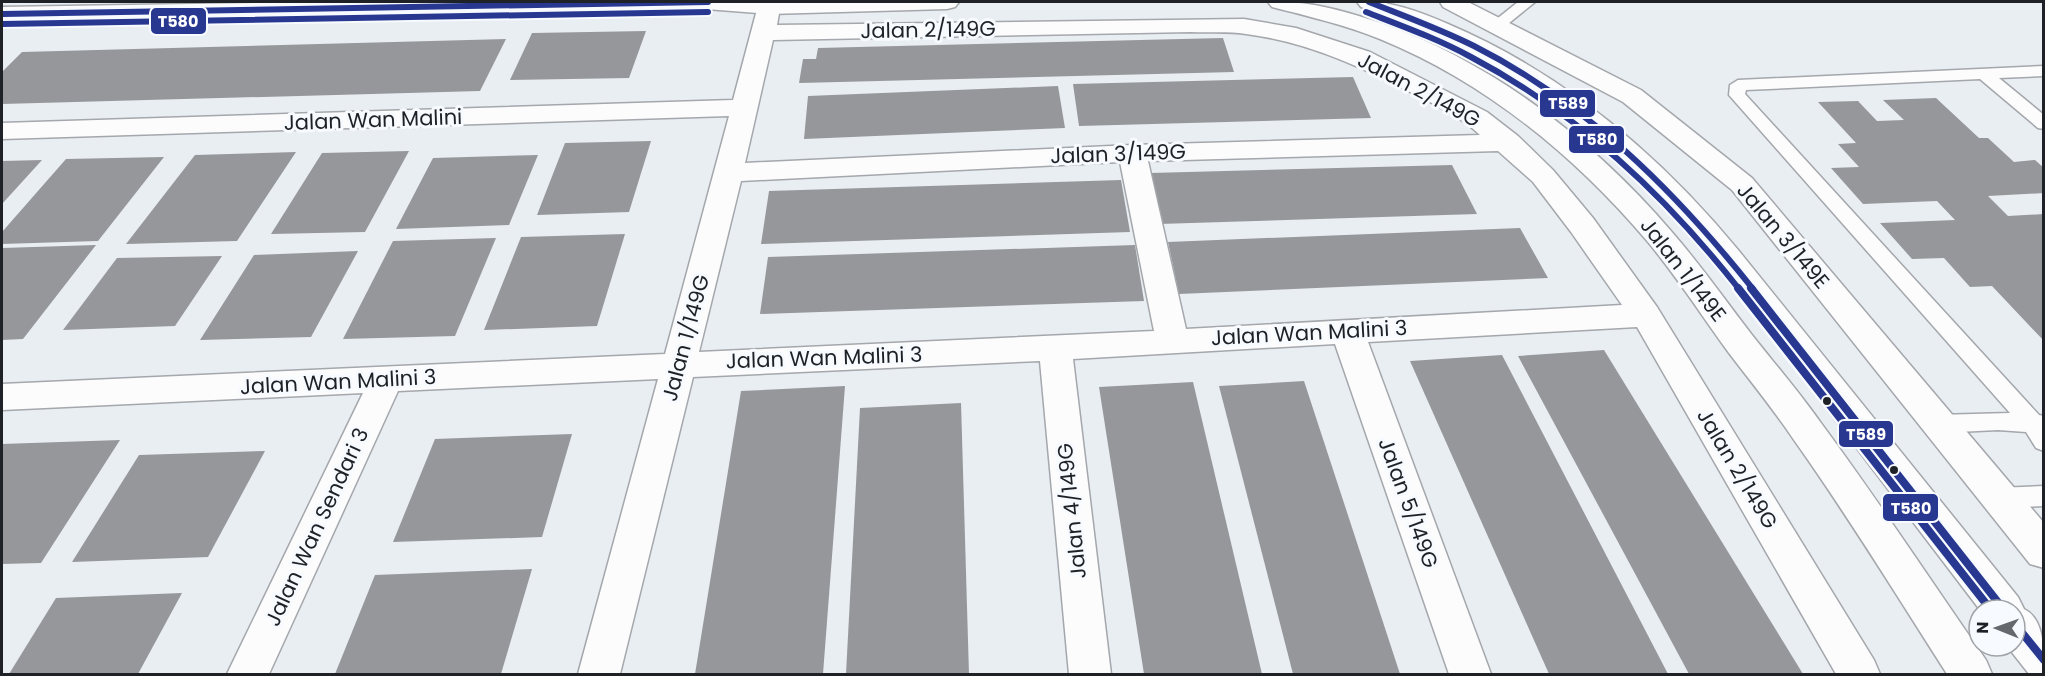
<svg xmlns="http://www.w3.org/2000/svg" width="2045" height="676" font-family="Poppins,sans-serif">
	<rect width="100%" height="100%" fill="#e9eef3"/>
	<!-- building -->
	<g fill="#96979a">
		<path d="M646,31L629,78L510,80L532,33Z"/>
		<path d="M1223,38L1234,72L799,83L803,59H816L818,48Z"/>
		<path d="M506,39L480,91L2,104V72L22,52Z"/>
		<path d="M1353,77L1371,118L1079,126L1073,84Z"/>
		<path d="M1058,86L1065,128L804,139L808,96Z"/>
		<path d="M1936,98L1979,138H1988L2014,162L2035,160L2044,168V193L1988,196L2008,216L2044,214V341L1992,286L1970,287L1944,258L1912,259L1880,223L1955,220L1937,201L1863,204L1831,168L1859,167L1838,144L1856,143L1818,102L1858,101L1877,121L1904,120L1883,100Z"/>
		<path d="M651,141L629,212L537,215L565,143Z"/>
		<path d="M409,151L365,232L271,234L322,153Z"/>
		<path d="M296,152L237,241L126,244L195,155Z"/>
		<path d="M538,155L509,225L396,229L433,158Z"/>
		<path d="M164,157L98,241L2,244V232L66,159Z"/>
		<path d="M42,160L2,204V161Z"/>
		<path d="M1452,165L1477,214L1159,224L1150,173Z"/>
		<path d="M1121,180L1130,232L761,244L769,191Z"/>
		<path d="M1520,228L1548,278L1179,294L1168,242Z"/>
		<path d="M625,234L597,326L484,330L521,237Z"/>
		<path d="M496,238L455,336L343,339L393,241Z"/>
		<path d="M96,245L23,339L2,340V248Z"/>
		<path d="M1135,245L1144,301L760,314L768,257Z"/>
		<path d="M358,251L311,337L200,340L254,255Z"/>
		<path d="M222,256L175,326L63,330L117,258Z"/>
		<path d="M1604,350L1803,674H1689L1518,356Z"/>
		<path d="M1502,355L1668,674H1549L1410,361Z"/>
		<path d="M1304,381L1400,674H1293L1219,386Z"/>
		<path d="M1193,382L1262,674H1144L1099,387Z"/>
		<path d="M845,386L823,674H695L741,391Z"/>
		<path d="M961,403L969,674H846L860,408Z"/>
		<path d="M572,434L542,537L393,542L435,439Z"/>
		<path d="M120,440L41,563L2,564V444Z"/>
		<path d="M265,451L208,557L72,562L139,455Z"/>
		<path d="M532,569L501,674H335L375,575Z"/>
		<path d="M182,593L138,674H9L56,598Z"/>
	</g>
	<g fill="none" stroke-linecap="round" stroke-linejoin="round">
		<!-- lane casing -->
		<g stroke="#a4a7ab" stroke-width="3">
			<g id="lane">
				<path d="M1518,2H1535L1503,28H1493L1490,25L1493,22Z"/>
				<path d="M2044,66V76L1999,78L2044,115V129L2038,128L1980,79L1746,90L1745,94L2039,415L2044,416V451L2036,448L2026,432L1998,430L1937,433L1929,430L1926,424L1929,418L1937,415L2010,413L1729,95L1730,85L1738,80Z"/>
				<path d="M2044,486V506L1998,508L1990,505L1986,498L1990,491L1998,488Z"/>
			</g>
		</g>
		<!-- street casing -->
		<g stroke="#a4a7ab" stroke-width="3">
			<g id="street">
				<path d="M759,2H781L777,25L1244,19L1296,28L1370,52L1487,112L1518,136L1553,170L1593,218L1657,307L1874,660L1880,674H1836L1637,327L1368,342L1491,674H1449L1335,344L1073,359L1111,674H1069L1040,361L693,377L620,674H578L658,379L398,391L269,674H227L363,393L2,410V384L665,354L729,116L2,139V123L733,100ZM1191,32C1209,33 1228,31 1246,34C1303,41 1355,64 1406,90C1432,103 1459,115 1480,135L1132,145L745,163L773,40ZM1498,151L1533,182L1571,232L1622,305L1186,329L1148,161ZM1120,162L1154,331L699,352L741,181Z"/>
				<path d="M1440,2H1468L1641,90L1752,178L2044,523V568L2030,564L1732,190L1623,102L1443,7Z"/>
			</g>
		</g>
		<!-- secondary casing -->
		<g stroke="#a4a7ab" stroke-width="3">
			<g id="secondary">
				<path d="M317,2H959L955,7L947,9L769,14L706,9L2,21V7Z"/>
				<path d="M1268,2C1308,0 1344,11 1381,23C1494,63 1594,141 1671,231C1700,264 1725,300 1752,335C1775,364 1799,392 1821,423C1878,500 1931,581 1986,660L1992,674H1947C1897,596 1848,516 1794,440C1774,410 1751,382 1729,353C1702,316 1677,277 1648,242C1575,156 1485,82 1380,39C1345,25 1308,16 1272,7Z"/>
				<path d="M1357,2C1390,0 1418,11 1448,24C1563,73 1660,155 1739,251L2018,597L2024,609C2045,619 2044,652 2044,674H2029L2007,646H2015V610H1980L1718,266C1619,140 1512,60 1361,7Z"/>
			</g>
		</g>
		<!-- lane -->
		<use href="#lane" fill="#fcfcfd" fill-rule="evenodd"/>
		<!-- street -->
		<use href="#street" fill="#fcfcfd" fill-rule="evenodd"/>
		<!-- secondary -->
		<use href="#secondary" fill="#fcfcfd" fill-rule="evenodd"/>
		<!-- bus-1-far1 casing -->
		<g stroke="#f7fafe" stroke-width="10">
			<g id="bus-1-far1">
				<path d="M1369,2C1404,16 1440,29 1474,46C1587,103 1675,191 1753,289"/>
				<path d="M2,14L708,2"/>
			</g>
		</g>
		<!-- bus-1 casing -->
		<g stroke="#f7fafe" stroke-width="13">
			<g id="bus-1">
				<path d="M1751,288L2004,610"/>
				<path d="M2015,624L2044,660"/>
			</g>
		</g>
		<!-- bus-2-far1 casing -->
		<g stroke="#f7fafe" stroke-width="10">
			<g id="bus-2-far1">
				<path d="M1366,12C1402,26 1438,39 1471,57C1579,114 1664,194 1739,289"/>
				<path d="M2,24L708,12"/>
			</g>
		</g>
		<!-- bus-2 casing -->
		<g stroke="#f7fafe" stroke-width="13">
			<path id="bus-2" d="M1738,288L1991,610"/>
		</g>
		<!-- bus-1-far1 -->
		<use href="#bus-1-far1" stroke="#283890" stroke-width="6"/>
		<!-- bus-1 -->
		<use href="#bus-1" stroke="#283890" stroke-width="8"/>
		<!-- bus-2-far1 -->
		<use href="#bus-2-far1" stroke="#283890" stroke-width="6"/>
		<!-- bus-2 -->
		<use href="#bus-2" stroke="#283890" stroke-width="8"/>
	</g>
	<!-- markers -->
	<g fill="#1e2125" stroke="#f7fafe" stroke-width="2">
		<circle cx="1827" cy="401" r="5"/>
		<circle cx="1894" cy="470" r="5"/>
	</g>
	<g text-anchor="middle" stroke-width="6" stroke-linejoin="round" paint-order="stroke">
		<!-- street labels -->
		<g font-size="21" fill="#1e2125" stroke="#f7fafe">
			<text transform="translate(928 30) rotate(-1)" y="7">Jalan 2/149G</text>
			<text transform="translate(1419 90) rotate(28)" y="7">Jalan 2/149G</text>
			<text transform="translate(373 120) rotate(-2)" y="7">Jalan Wan Malini</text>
			<text transform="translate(1118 154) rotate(-2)" y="7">Jalan 3/149G</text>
			<text transform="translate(1783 236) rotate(50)" y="7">Jalan 3/149E</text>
			<text transform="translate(1683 270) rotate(52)" y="7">Jalan 1/149E</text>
			<text transform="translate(1309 333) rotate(-3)" y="7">Jalan Wan Malini 3</text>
			<text transform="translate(686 338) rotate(-75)" y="7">Jalan 1/149G</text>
			<text transform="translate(824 358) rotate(-2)" y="7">Jalan Wan Malini 3</text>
			<text transform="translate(338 382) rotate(-3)" y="7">Jalan Wan Malini 3</text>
			<text transform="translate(1737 469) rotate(59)" y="7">Jalan 2/149G</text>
			<text transform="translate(1408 503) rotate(70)" y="7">Jalan 5/149G</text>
			<text transform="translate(1072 511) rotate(-96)" y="7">Jalan 4/149G</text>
			<text transform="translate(317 527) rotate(-65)" y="7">Jalan Wan Sendari 3</text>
		</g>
	</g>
	<g stroke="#f7fafe" stroke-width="2">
		<rect x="150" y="7" width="57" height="28" rx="6" fill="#283890"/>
		<rect x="1539" y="89" width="57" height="29" rx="6" fill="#283890"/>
		<rect x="1568" y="125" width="57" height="29" rx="6" fill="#283890"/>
		<rect x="1838" y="420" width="56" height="28" rx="6" fill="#283890"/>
		<rect x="1882" y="493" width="57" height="29" rx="6" fill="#283890"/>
	</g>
	<g font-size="16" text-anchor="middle" font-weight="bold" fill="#fff">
		<text x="178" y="27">T580</text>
		<text x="1568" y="109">T589</text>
		<text x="1597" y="145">T580</text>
		<text x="1866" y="440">T589</text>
		<text x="1911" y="514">T580</text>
	</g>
	<!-- border -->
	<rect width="2045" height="676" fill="none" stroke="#1e2125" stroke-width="6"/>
	<!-- north arrow -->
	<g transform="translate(1997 628) rotate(271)"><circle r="28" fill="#f7fafe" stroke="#a0a3a7" stroke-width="1.5"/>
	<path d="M0-4.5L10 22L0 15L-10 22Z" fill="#65696d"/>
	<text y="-9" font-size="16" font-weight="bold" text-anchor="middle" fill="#1e2125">N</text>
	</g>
</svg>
